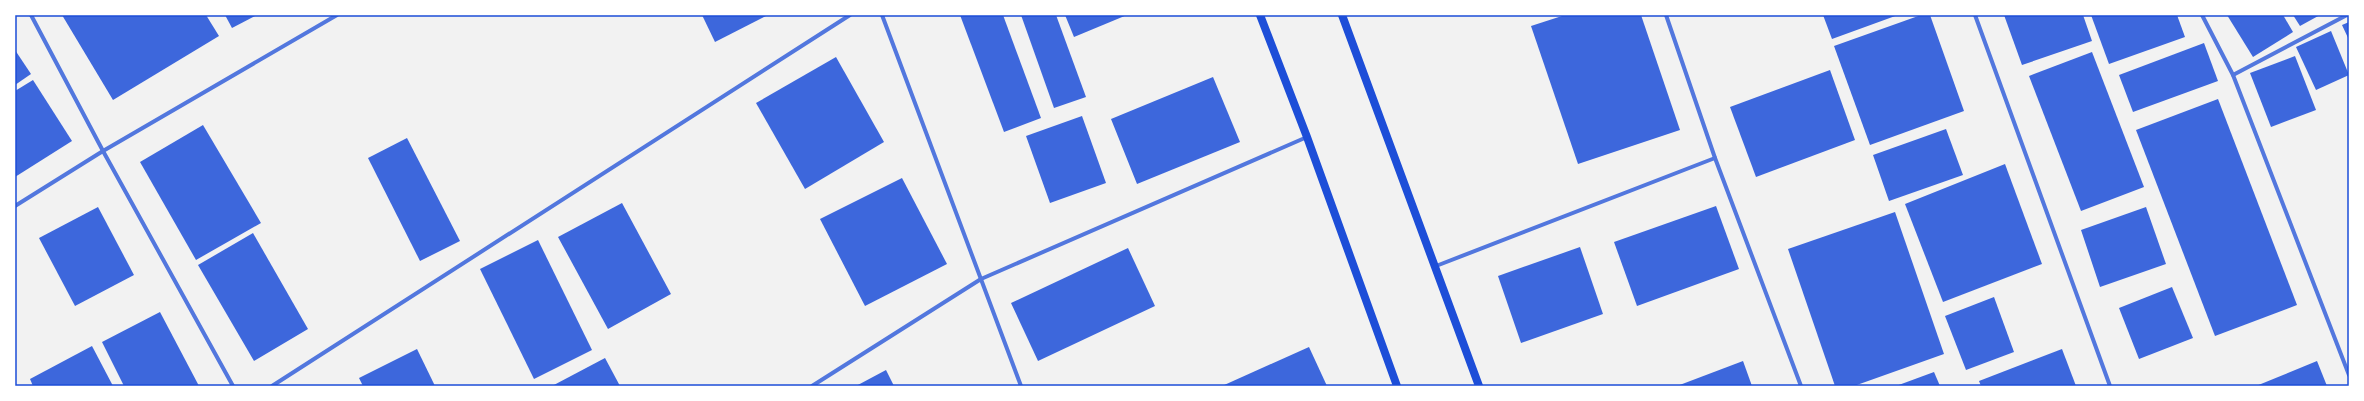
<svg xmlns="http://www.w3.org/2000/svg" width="2364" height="401" font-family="Roboto,sans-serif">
	<rect width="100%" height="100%" fill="#f2f2f2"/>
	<!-- building -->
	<g fill="#3d67dc">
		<path d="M62,15H206L219,36L113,100Z"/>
		<path d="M225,15H257L232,28Z"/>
		<path d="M702,15H768L715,42Z"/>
		<path d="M960,15H1003L1041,118L1004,132Z"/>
		<path d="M1021,15H1056L1086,97L1054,108Z"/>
		<path d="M1065,15H1127L1074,37Z"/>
		<path d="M1565,15H1641L1680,130L1578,164L1531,26Z"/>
		<path d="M1823,15H1898L1832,39Z"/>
		<path d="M1921,15H1930L1964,111L1870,145L1834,46Z"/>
		<path d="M2004,15H2083L2092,41L2022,65Z"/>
		<path d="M2091,15H2177L2185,37L2109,64Z"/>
		<path d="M2227,15H2283L2293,32L2253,57Z"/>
		<path d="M2293,15H2320L2300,26Z"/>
		<path d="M2349,22V40L2342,25Z"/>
		<path d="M2331,31L2349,75L2316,90L2296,47Z"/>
		<path d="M2204,43L2218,81L2133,112L2119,75Z"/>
		<path d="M15,50L31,74L15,85Z"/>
		<path d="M2092,52L2144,187L2081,211L2029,76Z"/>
		<path d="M2295,56L2316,110L2271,127L2250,73Z"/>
		<path d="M836,57L884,142L805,189L756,103Z"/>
		<path d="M1830,70L1855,140L1756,177L1730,107Z"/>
		<path d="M1213,77L1240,142L1137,184L1111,119Z"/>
		<path d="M33,80L72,141L15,177V91Z"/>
		<path d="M2218,99L2297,305L2215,336L2136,130Z"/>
		<path d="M1082,116L1106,183L1050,203L1026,136Z"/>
		<path d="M203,125L261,223L196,260L140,162Z"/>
		<path d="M1946,129L1963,175L1889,201L1873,155Z"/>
		<path d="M407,138L460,241L420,261L368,158Z"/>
		<path d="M2005,164L2042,264L1943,302L1905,204Z"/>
		<path d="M902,178L947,264L865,306L820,219Z"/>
		<path d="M622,203L671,294L608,329L558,237Z"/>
		<path d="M1716,206L1739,269L1637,306L1614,242Z"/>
		<path d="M98,207L134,275L75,306L39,238Z"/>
		<path d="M2146,207L2166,264L2100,287L2081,230Z"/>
		<path d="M1895,212L1944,354L1854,386H1835L1788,249Z"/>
		<path d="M253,233L308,329L254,361L198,265Z"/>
		<path d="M538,240L592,350L534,379L480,269Z"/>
		<path d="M1580,247L1603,314L1521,343L1498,276Z"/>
		<path d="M1128,248L1155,306L1038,361L1011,303Z"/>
		<path d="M2172,287L2193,338L2139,359L2119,308Z"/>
		<path d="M1994,297L2014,352L1966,370L1945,316Z"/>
		<path d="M160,312L199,386H124L102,342Z"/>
		<path d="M92,346L113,386H33L30,379Z"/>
		<path d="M1309,347L1327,386H1222Z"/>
		<path d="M417,349L435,386H363L359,378Z"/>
		<path d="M2062,349L2076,386H1981L1979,381Z"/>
		<path d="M605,358L620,386H552Z"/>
		<path d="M1743,361L1752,386H1677Z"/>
		<path d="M2317,361L2327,386H2256Z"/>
		<path d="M886,370L894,386H856Z"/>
		<path d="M1934,372L1940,386H1896Z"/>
	</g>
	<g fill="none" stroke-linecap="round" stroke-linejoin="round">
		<!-- minor -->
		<g stroke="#5277de" stroke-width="4">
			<path d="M31,15L103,151L233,386"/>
			<path d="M882,15L1021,386"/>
			<path d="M1666,15L1715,158L1801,386"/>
			<path d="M1975,15L2110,386"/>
			<path d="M2202,15L2233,75L2349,375"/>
			<path d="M2233,75L2347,15"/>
			<path d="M15,206L103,151L337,15"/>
			<path d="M1436,266L1715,158"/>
			<path d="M272,386L850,15"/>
			<path d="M812,386L981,279L1307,137"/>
		</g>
		<!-- secondary -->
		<g stroke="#1d4ed8" stroke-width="8">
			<path d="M1260,15L1307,137L1397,386"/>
			<path d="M1342,15L1479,386"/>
		</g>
	</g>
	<!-- border -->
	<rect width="2364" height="401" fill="none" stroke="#ffffff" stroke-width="32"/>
	<rect x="16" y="16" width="2332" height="369" fill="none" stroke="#1d4ed8" stroke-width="1.5"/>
</svg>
